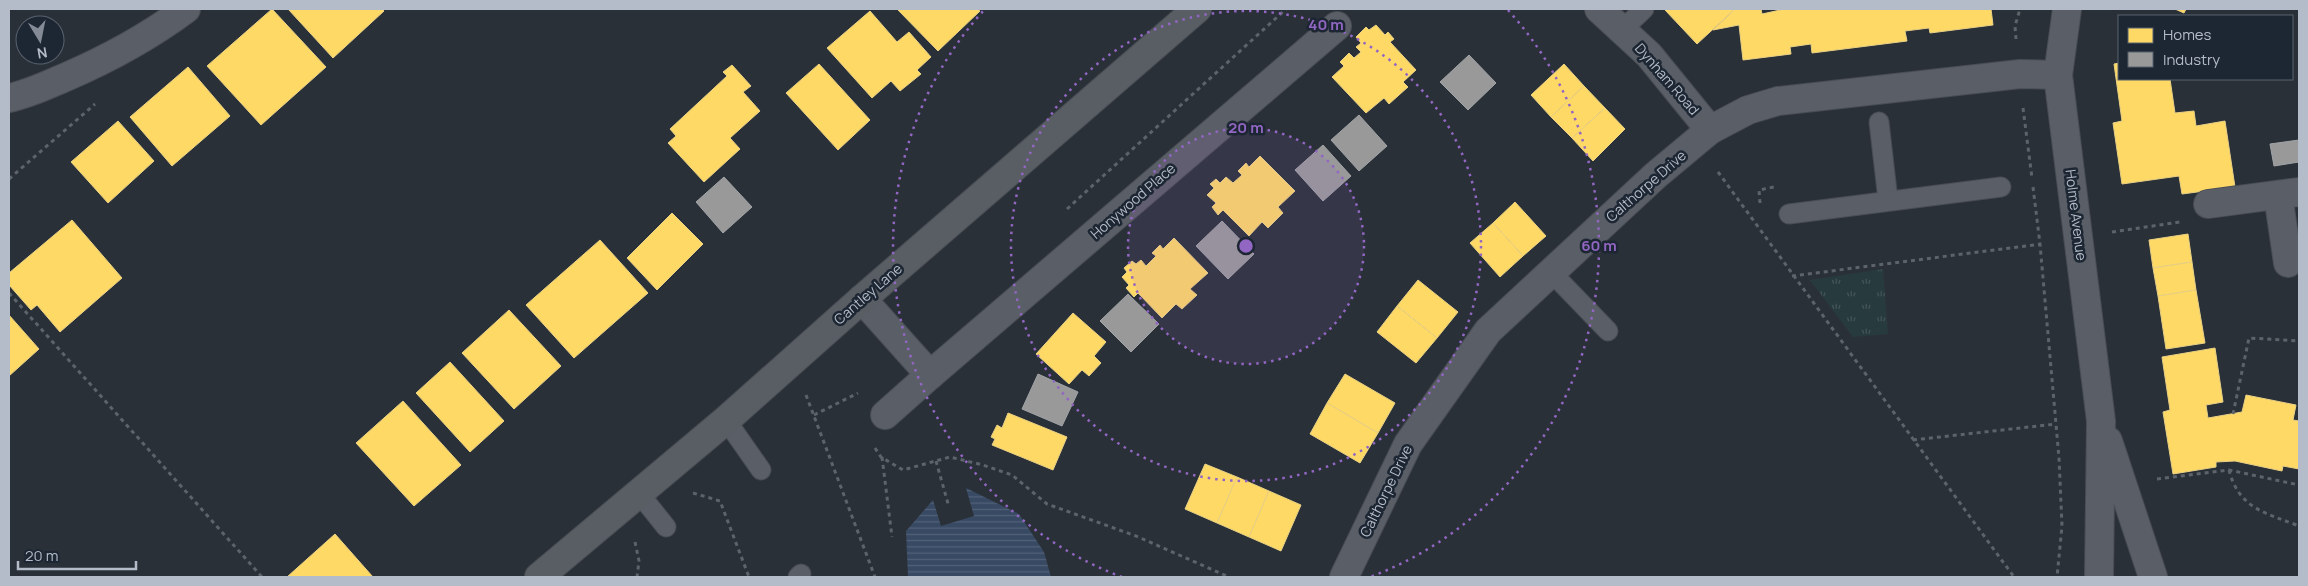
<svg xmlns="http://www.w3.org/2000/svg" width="2308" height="586" font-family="Manrope,sans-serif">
	<defs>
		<pattern id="park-tufts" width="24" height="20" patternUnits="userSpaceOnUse" patternTransform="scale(1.25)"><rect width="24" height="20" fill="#273a3e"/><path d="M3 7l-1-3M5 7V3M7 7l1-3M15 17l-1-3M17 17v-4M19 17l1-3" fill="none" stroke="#445559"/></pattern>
		<pattern id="water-rules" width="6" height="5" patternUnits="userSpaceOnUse" patternTransform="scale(1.25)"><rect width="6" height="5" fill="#384963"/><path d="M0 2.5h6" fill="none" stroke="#526178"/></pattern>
	</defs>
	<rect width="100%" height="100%" fill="#2a3038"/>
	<!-- park -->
	<path fill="url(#park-tufts)" d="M1883,269L1888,334L1853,337L1810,280Z"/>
	<!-- water -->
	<path fill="url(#water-rules)" d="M966,488L1019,514L1044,552L1051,577H908L906,531L933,500L941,526L974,516Z"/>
	<!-- homes -->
	<g fill="#ffd966" stroke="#e8d084">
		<path d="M272,9L326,67L261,125L207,66Z"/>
		<path d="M288,9H382L384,11L333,58Z"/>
		<path d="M897,9H977L980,11L938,51Z"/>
		<path d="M1667,9H1735L1697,44L1665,10Z"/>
		<path d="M1735,9H1761L1762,14L1785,9H1991L1993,25L1930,33L1929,28L1905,31L1907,41L1812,53L1811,44L1790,47L1791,54L1743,60L1739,25L1713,30Z"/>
		<path d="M2175,9H2186L2184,13Z"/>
		<path d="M870,11L897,42L909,32L931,57L917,70L921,74L900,91L891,81L872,98L827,48Z"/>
		<path d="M1376,25L1385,35L1388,32L1394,39L1390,42L1416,70L1403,82L1408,87L1389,104L1384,98L1366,113L1332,77L1344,66L1340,62L1349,53L1354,58L1361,52L1356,47L1361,43L1356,37L1366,27L1369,30Z"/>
		<path d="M2119,63V79H2170L2175,113L2194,111L2196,126L2225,121L2235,187L2182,194L2179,176L2122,184L2113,123L2122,121L2114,64Z"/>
		<path d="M819,64L870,120L838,150L786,93Z"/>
		<path d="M1564,64L1584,86L1551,117L1531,95Z"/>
		<path d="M732,65L751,86L743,92L760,111L730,138L740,149L704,182L668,143L676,136L670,129L727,76L723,72Z"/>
		<path d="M188,67L230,116L172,166L130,117Z"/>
		<path d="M1584,86L1605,108L1572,138L1551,117Z"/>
		<path d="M1605,108L1625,129L1593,161L1572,138Z"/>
		<path d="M118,121L154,161L108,203L71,162Z"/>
		<path d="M1260,156L1295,191L1278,207L1283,213L1268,228L1262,222L1249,236L1223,210L1218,215L1212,207L1216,203L1207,195L1214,188L1210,184L1216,179L1220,183L1226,177L1233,183L1242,175L1238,171L1246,163L1249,167Z"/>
		<path d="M1515,202L1546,236L1523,256L1493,223Z"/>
		<path d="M672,213L703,244L657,290L627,258Z"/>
		<path d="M72,220L122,278L60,332L37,305L31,310L9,285V273Z"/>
		<path d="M1493,223L1523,256L1500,277L1470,243Z"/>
		<path d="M2188,234L2192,262L2153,268L2149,240Z"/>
		<path d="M1174,238L1208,273L1190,289L1197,295L1182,309L1176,304L1162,318L1138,293L1134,297L1126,288L1129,285L1122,277L1127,272L1124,268L1132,261L1136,264L1141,260L1146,266L1156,256L1152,253L1160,245L1163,249Z"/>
		<path d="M600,240L648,293L574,358L526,305Z"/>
		<path d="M2192,262L2196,290L2158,296L2153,268Z"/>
		<path d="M1418,280L1458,312L1437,338L1397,306Z"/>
		<path d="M2196,290L2205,343L2166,349L2158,296Z"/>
		<path d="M1397,306L1437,338L1416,363L1377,332Z"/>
		<path d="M509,310L561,366L514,409L462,353Z"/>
		<path d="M1073,313L1106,342L1094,356L1101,363L1089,376L1082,370L1069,384L1036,354Z"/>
		<path d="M9,315L39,349L9,376Z"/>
		<path d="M2215,348L2223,402L2206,405L2208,418L2242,412L2246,395L2296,405L2293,420L2299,421V469L2283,466L2282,471L2235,461L2216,462V467L2173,474L2163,412L2170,410L2162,357Z"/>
		<path d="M450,362L504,421L470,452L416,393Z"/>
		<path d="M1345,374L1395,403L1378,433L1327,403Z"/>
		<path d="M403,401L461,465L414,506L356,443Z"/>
		<path d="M1327,403L1378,433L1360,463L1310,434Z"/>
		<path d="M1008,413L1067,437L1053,470L992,445L995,439L991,437L997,425L1002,428Z"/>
		<path d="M1205,464L1237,477L1217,523L1185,509Z"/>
		<path d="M1237,477L1269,491L1249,537L1217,523Z"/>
		<path d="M1269,491L1301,505L1281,551L1249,537Z"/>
		<path d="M335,534L373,577H287Z"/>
	</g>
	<!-- industry -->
	<g fill="#999" stroke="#a1a4a7">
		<path d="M1469,55L1496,83L1468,110L1440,82Z"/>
		<path d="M1359,115L1387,146L1359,171L1331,140Z"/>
		<path d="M2299,140V162L2274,166L2270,144Z"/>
		<path d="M1323,145L1351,176L1323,201L1295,170Z"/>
		<path d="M724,177L752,207L723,233L696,202Z"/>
		<path d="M1222,221L1254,254L1228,279L1196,246Z"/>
		<path d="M1128,294L1159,324L1131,352L1100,321Z"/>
		<path d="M1038,374L1078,392L1062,426L1022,409Z"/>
	</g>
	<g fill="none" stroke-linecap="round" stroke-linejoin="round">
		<!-- lane casing -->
		<g stroke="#484c53" stroke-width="21">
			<g id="lane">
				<path d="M1622,30L1644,9"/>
				<path d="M1879,122L1888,200"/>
				<path d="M1789,214L2001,187"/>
				<path d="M1551,272L1608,331"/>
				<path d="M726,420L761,470"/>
				<path d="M638,492L666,527"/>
				<path d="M798,577L801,574"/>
			</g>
		</g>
		<!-- street casing -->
		<g stroke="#484c53" stroke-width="30">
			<g id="street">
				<path d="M1599,9L1649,55L1710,130"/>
				<path d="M2067,9L2058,75L2101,421L2099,577"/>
				<path d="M9,98C29,94 47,85 66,77C110,58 147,38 186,9"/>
				<path d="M2278,195L2288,263"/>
				<path d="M2208,204L2299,192"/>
				<path d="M862,299L930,375L1337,26"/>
				<path d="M885,415L930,375"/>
				<path d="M2108,441L2153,577"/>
				<path d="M1344,577L1408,444L1488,331L1656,175L1710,130L1748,110L1778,101L2020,74L2058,75"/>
			</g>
		</g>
		<!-- secondary casing -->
		<g stroke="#484c53" stroke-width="30">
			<path id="secondary" d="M539,577L726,420L862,299L1197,9"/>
		</g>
		<!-- path -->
		<g stroke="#5d636a" stroke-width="3" stroke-dasharray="4 4" stroke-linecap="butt">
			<path d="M2016,39L2015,26L2020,9"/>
			<path d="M2023,108L2032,178"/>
			<path d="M1718,172L2014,577"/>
			<path d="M9,179L95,104"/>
			<path d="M2033,187L2040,244L2059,458L2062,526L2057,577"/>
			<path d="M1760,203L1759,190L1774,187"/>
			<path d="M1067,209L1286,9"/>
			<path d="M2112,232L2180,222"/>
			<path d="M1792,276L2041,244"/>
			<path d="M9,293L262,577"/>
			<path d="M806,395L875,577"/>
			<path d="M2233,414L2249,338L2299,341"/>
			<path d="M814,415L858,393"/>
			<path d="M1913,440L2056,424"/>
			<path d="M875,448L881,457L903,470L950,457L983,465L1012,475L1047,504L1136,536L1229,577"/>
			<path d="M882,457L892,537"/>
			<path d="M936,461L949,507"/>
			<path d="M2229,470C2239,509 2266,513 2299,526"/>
			<path d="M2157,479L2229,470L2299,485"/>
			<path d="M693,493L720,501L749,577"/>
			<path d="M635,542L639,561L637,577"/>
		</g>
		<!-- lane -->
		<use href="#lane" stroke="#5a5e66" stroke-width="19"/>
		<!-- street -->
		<use href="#street" stroke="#5a5e66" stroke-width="28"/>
		<!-- secondary -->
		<use href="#secondary" stroke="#595d64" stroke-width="28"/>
	</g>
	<!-- distance rings -->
	<circle cx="1246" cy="246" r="118" fill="#9266c3" fill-opacity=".12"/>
	<g fill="none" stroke="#9266c3" stroke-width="2.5" stroke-dasharray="2.5 5">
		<circle cx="1246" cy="246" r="118"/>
		<circle cx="1246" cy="246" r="235"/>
		<path d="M1122 577A353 353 0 0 1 984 10M1508 10A353 353 0 0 1 1370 577"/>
	</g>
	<g text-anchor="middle" stroke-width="5" stroke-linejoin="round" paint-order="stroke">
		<!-- street labels -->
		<g font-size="14" fill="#b4bcc9" stroke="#1d2633">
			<text transform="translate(1667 79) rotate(49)" y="5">Dynham Road</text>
			<text transform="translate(1646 186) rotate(-41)" y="5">Calthorpe Drive</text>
			<text transform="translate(1133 201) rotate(-41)" y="5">Honywood Place</text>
			<text transform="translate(2076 215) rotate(83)" y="5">Holme Avenue</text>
			<text transform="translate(868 294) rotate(-41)" y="5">Cantley Lane</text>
			<text transform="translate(1386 491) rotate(-64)" y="5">Calthorpe Drive</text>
		</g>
	</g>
	<circle cx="1246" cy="246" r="8" fill="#9266c3" stroke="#1d2633" stroke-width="2.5"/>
	<g font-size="15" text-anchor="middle" font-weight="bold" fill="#9266c3" stroke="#1d2633" stroke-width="5" stroke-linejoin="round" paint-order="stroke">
		<text x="1326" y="30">40 m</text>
		<text x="1246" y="133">20 m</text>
		<text x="1599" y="251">60 m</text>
	</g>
	<!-- border -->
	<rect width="2308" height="586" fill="none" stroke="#b4bcc9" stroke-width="20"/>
	<!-- legend -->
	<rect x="2118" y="15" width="175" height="65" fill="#1d2633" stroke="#59626f"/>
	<rect x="2128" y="28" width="25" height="15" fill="#ffd966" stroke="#59626f"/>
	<text x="2163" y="40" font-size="15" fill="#b4bcc9">Homes</text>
	<rect x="2128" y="52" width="25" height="15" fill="#999999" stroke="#59626f"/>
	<text x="2163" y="65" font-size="15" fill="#b4bcc9">Industry</text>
	<!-- north arrow -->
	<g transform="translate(40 40) rotate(170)"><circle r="24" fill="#1d2633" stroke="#59626f"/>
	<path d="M0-4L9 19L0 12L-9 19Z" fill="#848b96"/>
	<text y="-8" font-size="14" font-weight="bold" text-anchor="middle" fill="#b4bcc9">N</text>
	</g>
	<!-- scale -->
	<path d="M18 561v8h118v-8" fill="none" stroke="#b4bcc9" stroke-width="2.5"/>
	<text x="25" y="561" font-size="15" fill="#b4bcc9" stroke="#1d2633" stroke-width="4" paint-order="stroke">20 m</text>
</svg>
